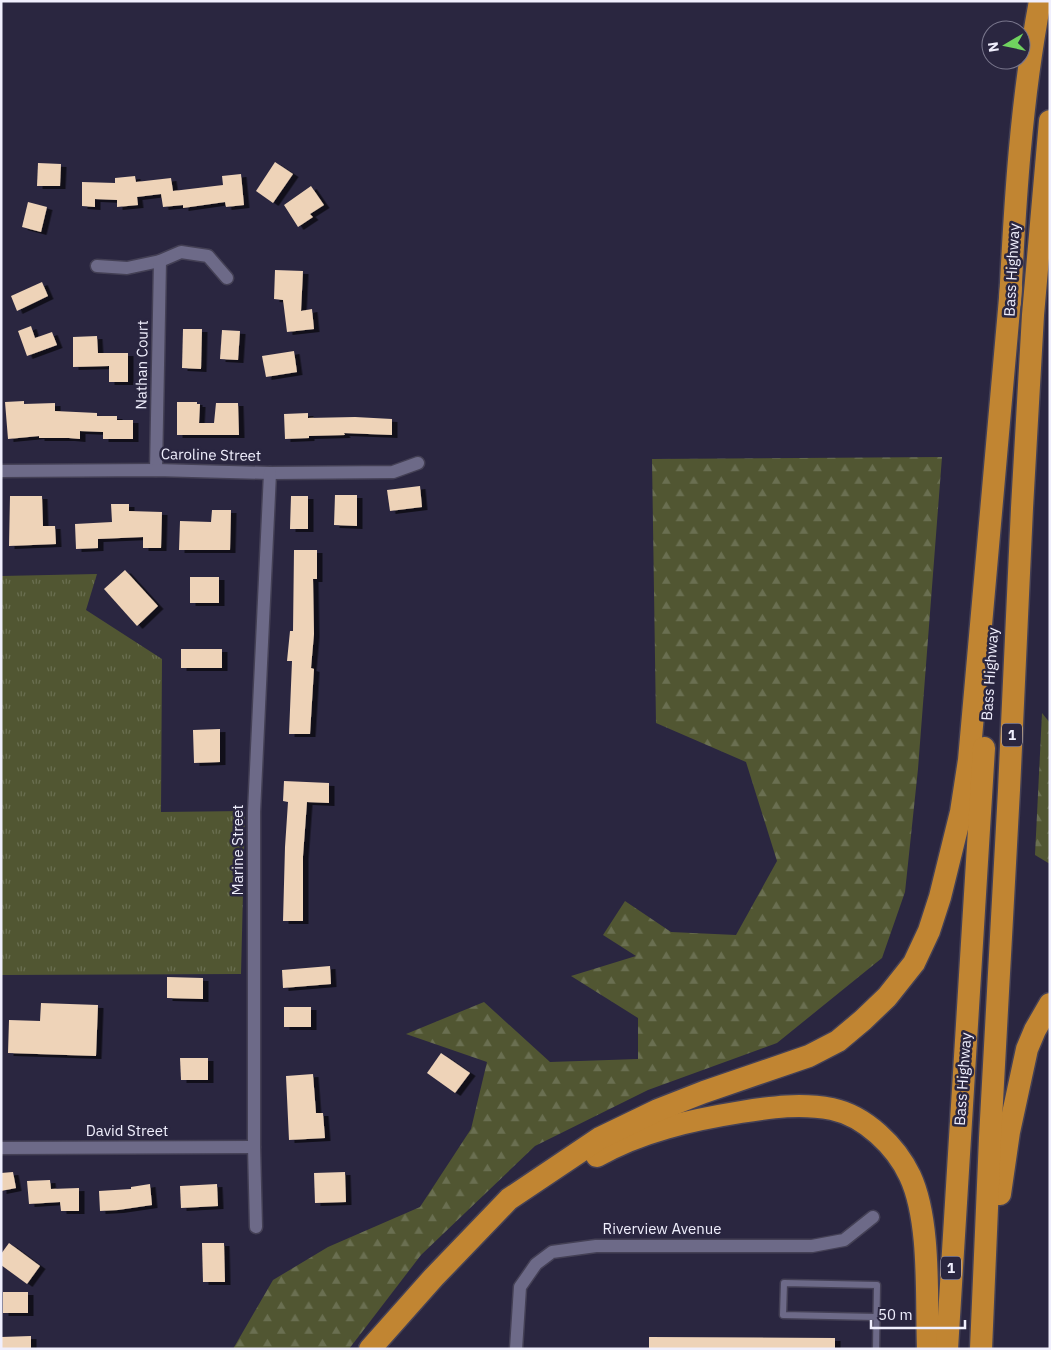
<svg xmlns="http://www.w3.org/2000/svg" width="1051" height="1350" font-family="'IBM Plex Sans',sans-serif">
	<defs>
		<pattern id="grass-tufts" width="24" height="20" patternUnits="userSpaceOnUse" patternTransform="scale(1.25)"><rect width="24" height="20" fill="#515632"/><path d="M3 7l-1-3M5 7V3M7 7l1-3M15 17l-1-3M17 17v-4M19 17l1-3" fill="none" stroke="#6a6f51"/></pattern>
		<pattern id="forest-firs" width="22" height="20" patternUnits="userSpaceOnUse" patternTransform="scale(1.25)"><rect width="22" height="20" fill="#515632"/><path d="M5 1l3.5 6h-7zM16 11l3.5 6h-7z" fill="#6a6f51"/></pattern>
		<filter id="shadow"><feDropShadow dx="5.5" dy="3" stdDeviation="0" flood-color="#0009"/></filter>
	</defs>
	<rect width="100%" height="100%" fill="#2a2640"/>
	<!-- grass -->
	<path fill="url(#grass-tufts)" d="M97,574L86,610L162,659L161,812L245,811L241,974L1,975V576Z"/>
	<!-- forest -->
	<g fill="url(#forest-firs)">
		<path d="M942,457L918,769L905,892L882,958L777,1043L648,1090L535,1146L421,1255L349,1349H233L273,1280L328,1247L420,1207L471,1129L487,1062L406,1034L484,1002L550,1062L638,1059V1018L571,976L636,956L603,935L625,901L671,932L736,935L777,861L746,762L656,723L652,459Z"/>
		<path d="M1042,713L1050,723V864L1035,855Z"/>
	</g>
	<!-- building -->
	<g fill="#eed3b8" filter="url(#shadow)">
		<path d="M275,162L293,174L273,203L256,191Z"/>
		<path d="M38,163L61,164L60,186H37Z"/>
		<path d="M241,174L244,205L226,207L225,202L183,208V205L163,207L161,194L137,197L138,205L117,207V200L95,199V207L82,206V182L115,183V178L135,176L136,182L171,178L173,191L223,185L222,176Z"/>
		<path d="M311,186L324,205L310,214L313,217L298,227L284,205Z"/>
		<path d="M28,202L47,207L41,232L22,227Z"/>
		<path d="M275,270L303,271L301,311L312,309L314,329L287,332L283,300L274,299Z"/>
		<path d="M42,282L48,296L17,311L11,296Z"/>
		<path d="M31,326L35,338L52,332L57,345L27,356L18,331Z"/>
		<path d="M183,329H202L201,369L182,368Z"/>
		<path d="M222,330L240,331L238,360L220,359Z"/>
		<path d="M97,336L98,353H128V382H109V366L73,367V337Z"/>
		<path d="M294,351L297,372L266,377L262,356Z"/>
		<path d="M24,401V404L55,403V411L97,413V416H117V420H133V439H103V432L80,431V439L69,438H39V436L8,439L5,402Z"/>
		<path d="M177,402H197V404H200L199,423H214L216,403H238L239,435H177Z"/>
		<path d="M308,413V418L355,417L392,419V435L344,433L345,435L309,436V438L285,439L284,414Z"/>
		<path d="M420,486L422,507L390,511L387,490Z"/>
		<path d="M335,495H357V526L334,525Z"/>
		<path d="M10,496H42L43,526H55L56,544L9,546Z"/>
		<path d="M291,496H308V529H290Z"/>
		<path d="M111,504H129V511L162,512L161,548H143V537L98,539V548L76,549L75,524L112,522Z"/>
		<path d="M212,510H231L230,550H179L180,521L211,522Z"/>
		<path d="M294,550H317V579H313L314,634L311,668L314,669L310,734H289L292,661H287L290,631H293Z"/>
		<path d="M125,570L158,606L137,626L104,589Z"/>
		<rect x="190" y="577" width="29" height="26"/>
		<rect x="181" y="649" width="41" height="19"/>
		<path d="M220,729V762L194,763L193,730Z"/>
		<path d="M284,781L329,783V803L307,802L303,856V921H283L285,847L288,802L283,801Z"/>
		<path d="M330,966L331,984L283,988L282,970Z"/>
		<path d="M167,977L203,978V999L167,998Z"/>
		<path d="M41,1003L98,1005L96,1056L8,1053L9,1020L40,1021Z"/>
		<rect x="284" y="1007" width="27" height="20"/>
		<path d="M441,1053L470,1073L455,1093L427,1073Z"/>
		<path d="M180,1058H208V1080H181Z"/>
		<path d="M313,1074L316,1113H323L325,1138L289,1140L286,1076Z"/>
		<path d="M13,1172L16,1188L1,1191V1173Z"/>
		<path d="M345,1172L346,1202L315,1203L314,1173Z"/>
		<path d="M50,1180L51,1189L79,1188V1211H61L60,1202L29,1204L27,1181Z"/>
		<path d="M150,1184L152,1205L118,1210L100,1211L99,1191L131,1189V1187Z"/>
		<path d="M217,1184L218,1206L181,1208L180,1186Z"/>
		<path d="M9,1243L40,1266L27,1284L1,1265V1254Z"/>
		<path d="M202,1243H224L225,1282H203Z"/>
		<rect x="3" y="1292" width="25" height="21"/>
		<path d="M31,1336V1349H1V1337Z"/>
		<path d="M649,1337L835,1338V1349H649Z"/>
	</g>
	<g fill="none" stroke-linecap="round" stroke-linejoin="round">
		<!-- service casing -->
		<g stroke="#444055" stroke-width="9">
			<path id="service" d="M876,1349L877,1285L784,1283L783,1315L876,1317"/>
		</g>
		<!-- minor casing -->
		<g stroke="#444055" stroke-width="15">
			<g id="minor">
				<path d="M97,266L127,268L160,261L181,252L208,256L227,278"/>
				<path d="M156,470L160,261"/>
				<path d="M1,471L156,470L270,473L393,472L418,463"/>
				<path d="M1,1148L254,1147"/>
				<path d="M256,1227L254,1147V812L270,473"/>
				<path d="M516,1349L520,1287L536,1264L552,1252L596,1246H812L844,1240L873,1217"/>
			</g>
		</g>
		<!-- motorway casing -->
		<g stroke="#444055" stroke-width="25">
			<g id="motorway">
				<path d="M1010,302C1015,201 1021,101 1040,1"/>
				<path d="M597,1156C641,1131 691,1120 741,1112C772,1107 801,1103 832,1109C865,1116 896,1146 910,1176C931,1221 926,1298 928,1349"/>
				<path d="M1000,1194L1009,1132L1027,1049L1035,1030L1050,1004"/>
				<path d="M370,1349L434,1277L509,1199L600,1138L658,1110L704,1092L809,1056L838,1041L863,1020L887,997L914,963L929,931L940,897L961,812L969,760L1011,287"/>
				<path d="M947,1349L984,748"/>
				<path d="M981,1349L990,1138L1009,790L1022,508L1033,315L1050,121"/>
			</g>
		</g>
		<!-- service -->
		<use href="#service" stroke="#6d6a88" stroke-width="6"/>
		<!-- minor -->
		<use href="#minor" stroke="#6d6a88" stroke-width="12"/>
		<!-- motorway -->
		<use href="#motorway" stroke="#c18532" stroke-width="22"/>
	</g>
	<g text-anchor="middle" stroke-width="5" stroke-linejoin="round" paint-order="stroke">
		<!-- shield labels -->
		<g fill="#2a2640" stroke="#b5b3c4" stroke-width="1">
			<rect x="1002" y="723.5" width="20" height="23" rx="4"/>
			<rect x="941" y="1256.5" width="20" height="23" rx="4"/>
		</g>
		<g font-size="14" font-weight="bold" fill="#f0effd">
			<text x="1012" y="740">1</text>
			<text x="951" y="1273">1</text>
		</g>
		<!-- street labels -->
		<g font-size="15" fill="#f0effd" stroke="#2a2640">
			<text transform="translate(1012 270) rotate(-87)" y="5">Bass Highway</text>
			<text transform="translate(142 365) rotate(-89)" y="5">Nathan Court</text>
			<text transform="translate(211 455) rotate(1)" y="5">Caroline Street</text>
			<text transform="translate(990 674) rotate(-86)" y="5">Bass Highway</text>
			<text transform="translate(238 850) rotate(-90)" y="5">Marine Street</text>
			<text transform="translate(963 1079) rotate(-86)" y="5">Bass Highway</text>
			<text x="127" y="1136">David Street</text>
			<text x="662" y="1234">Riverview Avenue</text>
		</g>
	</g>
	<!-- border -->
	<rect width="1051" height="1350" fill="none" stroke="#f0effd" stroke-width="5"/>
	<!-- north arrow -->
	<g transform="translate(1006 45) rotate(261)"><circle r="24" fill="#2a2640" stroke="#79768c"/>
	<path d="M0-4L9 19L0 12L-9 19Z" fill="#70d35f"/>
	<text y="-8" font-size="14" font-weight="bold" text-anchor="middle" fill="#f0effd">N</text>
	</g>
	<!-- scale -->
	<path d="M871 1320v8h94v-8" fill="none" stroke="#f0effd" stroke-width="2.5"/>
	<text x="878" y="1320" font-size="15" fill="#f0effd" stroke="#2a2640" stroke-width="4" paint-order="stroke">50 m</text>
</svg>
